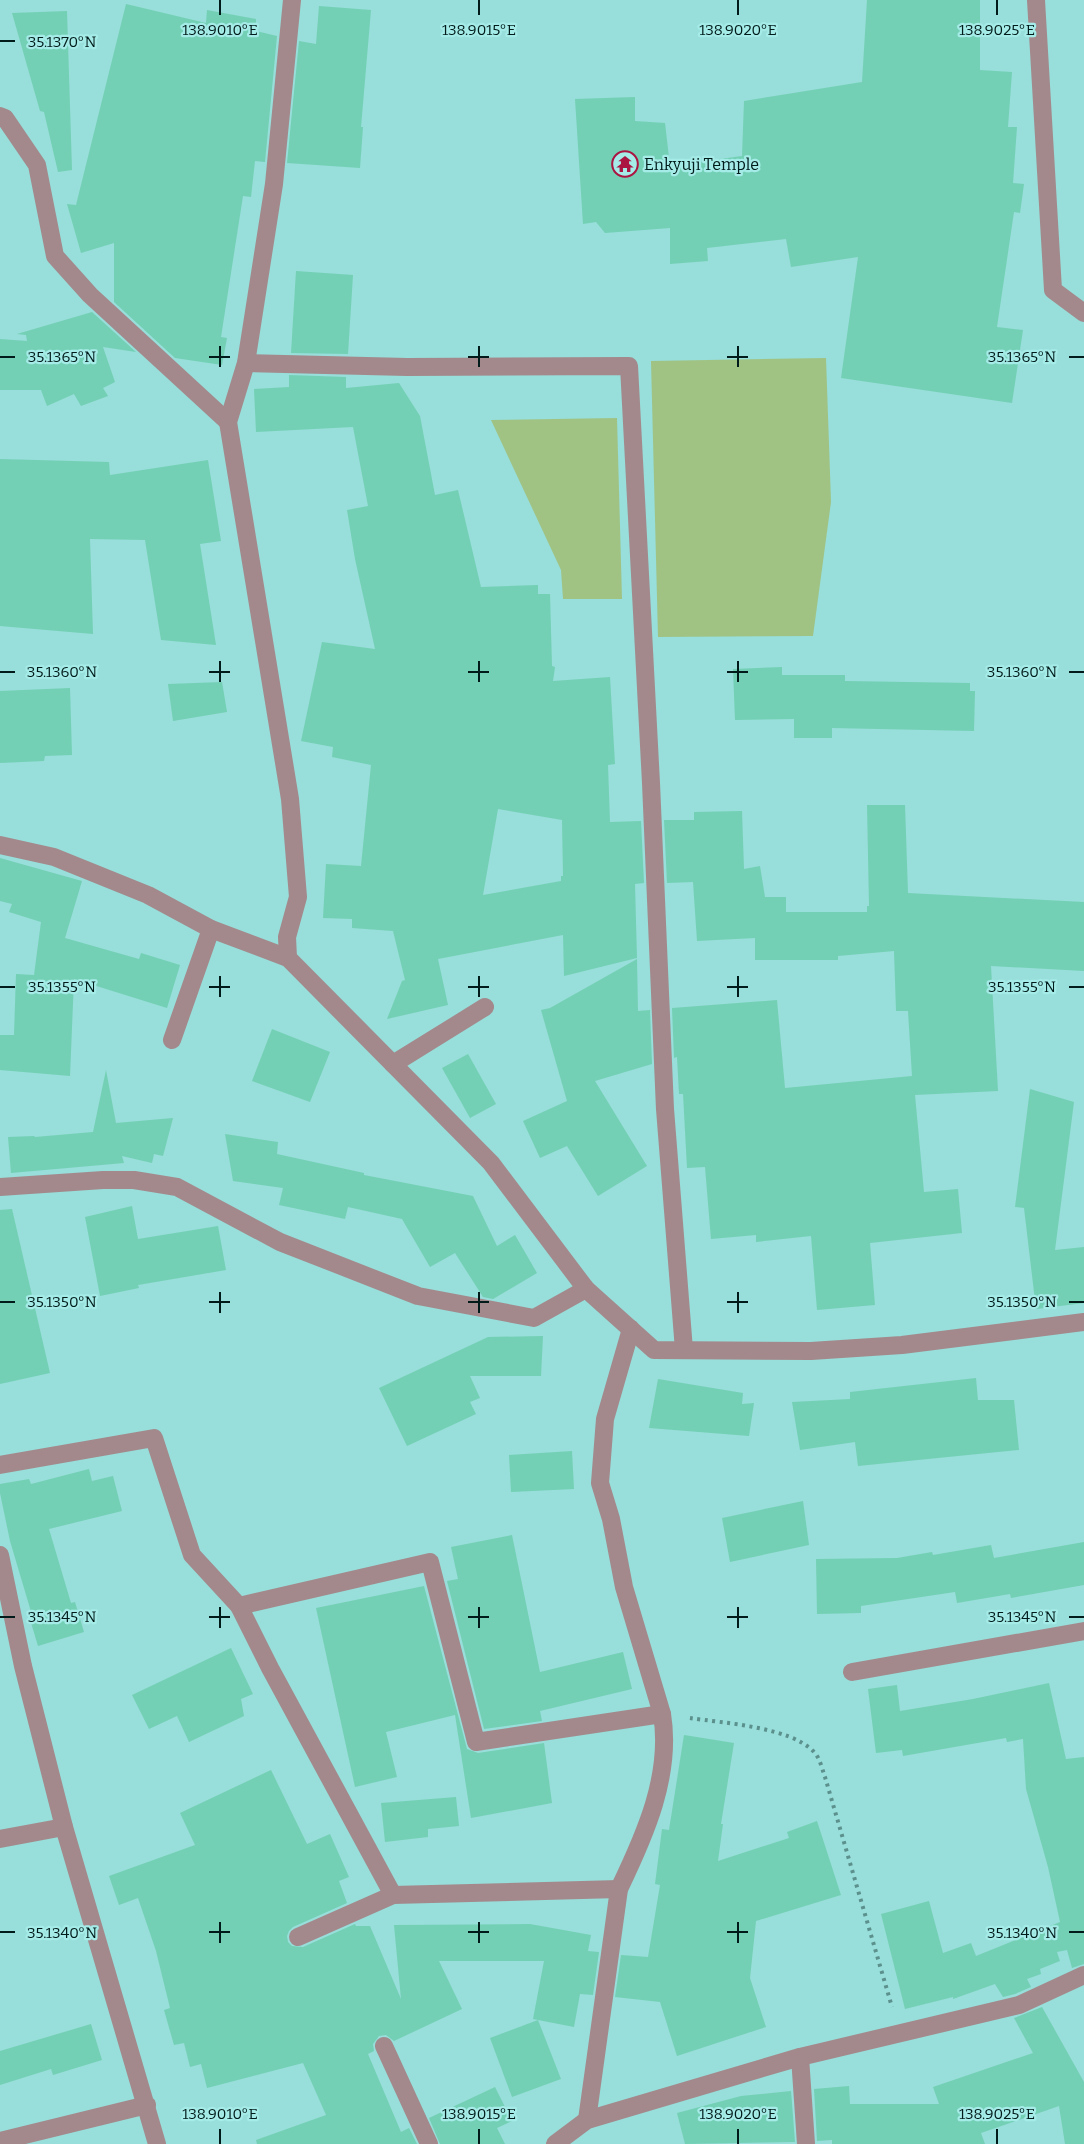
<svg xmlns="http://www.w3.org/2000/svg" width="1084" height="2144" font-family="Bitter,serif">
	<rect width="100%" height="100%" fill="#98deda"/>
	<!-- green -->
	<g fill="#a0c384">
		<path d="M826,358L831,502L813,636L658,637L651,361Z"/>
		<path d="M617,418L622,599H563L561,570L491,420Z"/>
	</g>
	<!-- building -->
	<g fill="#73d0b4" fill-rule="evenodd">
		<path d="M867,0H980V70L1012,72L1008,127H1017L1013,183L1024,184L1020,213L1014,212L997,327L1023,330L1012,403L841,378L858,257L791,267L786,239L707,248L708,261L670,264V228L605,233L596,222L583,224L575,99L635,97V121L665,123L670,166L742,156L744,101L862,82Z"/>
		<path d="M126,4L206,23L207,10L256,19V31L277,36L265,162L255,161L251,197L243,196L221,337L227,338L222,365L175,358L114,302V243L81,253L67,204L76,205Z"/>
		<path d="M319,6L371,10L361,127H363L360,168L287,163L299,41L316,44Z"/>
		<path d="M67,11L72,170L58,172L44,112L40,111L12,13Z"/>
		<path d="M296,271L353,275L348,354L291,353Z"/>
		<path d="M92,312L136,352L103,347L115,382L103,388L108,396L81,406L74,394L47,406L41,390H0V339L27,341L26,335L17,334Z"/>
		<path d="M289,375L346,377V388L399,383L420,416L435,495L458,490L481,587L538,585V594H550L552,666L555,667L553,681L610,677L615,764L608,765L610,822L641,821L644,883L635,884L637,958L564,976L563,935L438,959L448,1005L387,1019L402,981L405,980L393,931L352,928V919L323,918L326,864L361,866L371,765L332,757L333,747L301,741L322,642L375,649L355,559L347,510L368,506L353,427L256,432L254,389L289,387ZM498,809L562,820L563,876H561V881L483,895Z"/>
		<path d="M0,459L109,462L110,475L208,460L221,541L200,544L216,645L161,640L145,540L90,539L93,634L0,626Z"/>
		<path d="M782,667V675H845V681L970,683V691H975L974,731L832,728V738H794V719L735,720L733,669Z"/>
		<path d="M222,682L227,712L173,721L168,684Z"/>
		<path d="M70,688L72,755L45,756L44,761L0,763V691Z"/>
		<path d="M867,805H905L908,893L1084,902V971L991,966L998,1091L915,1095L924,1192L958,1189L962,1233L870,1243L875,1305L817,1310L811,1236L756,1242V1235L711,1239L705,1167L687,1168L683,1094H679L677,1057L674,1058L672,1008L777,1000L785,1088L912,1076L908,1011H896L894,951L838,956V960H755V938L697,941L693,882L667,883L664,820H694V812L742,811L744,869L760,866L765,897H786V912H867V906H869Z"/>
		<path d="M0,858L82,881L65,938L139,959L141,953L180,965L167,1008L74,979L70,1076L0,1070V1035H14L16,974L34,975L41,922L9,912L12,904L0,901Z"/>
		<path d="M637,959L638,1011L650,1010L652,1064L595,1081L647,1166L598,1196L567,1146L540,1158L523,1121L567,1101L541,1010L550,1008Z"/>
		<path d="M272,1029L330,1052L310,1102L252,1081Z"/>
		<path d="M468,1054L496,1104L470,1118L442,1068Z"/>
		<path d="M106,1070L116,1123L173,1118L163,1156L154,1154L152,1163L122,1156L124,1163L11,1173L8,1137L34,1136L35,1137L93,1132Z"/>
		<path d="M1030,1089L1074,1102L1055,1250L1084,1247V1303L1036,1309L1024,1208L1015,1207Z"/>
		<path d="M225,1134L278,1142L277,1154L364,1173V1175L473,1196L497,1246L515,1235L537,1273L493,1299L483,1297L455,1253L430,1267L402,1219L348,1207L345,1219L279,1205L283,1188L233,1181Z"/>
		<path d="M132,1206L138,1239L218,1226L226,1270L138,1285L139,1288L100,1296L85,1217Z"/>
		<path d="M12,1209L50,1373L0,1384V1210Z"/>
		<path d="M543,1336L541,1376H470L480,1398L470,1402L476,1414L407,1446L379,1388L488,1337Z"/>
		<path d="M976,1378L978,1400H1014L1019,1450L858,1466L855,1442L800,1450L792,1402L850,1399V1392Z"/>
		<path d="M658,1379L743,1393L742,1404L754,1403L749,1436L649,1428Z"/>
		<path d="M572,1451L574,1489L511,1492L509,1455Z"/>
		<path d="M89,1469L92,1481L113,1476L122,1511L49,1529L71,1603L75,1602L84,1632L38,1646L29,1616L32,1615L10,1541L0,1493V1484L29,1479L31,1484Z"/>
		<path d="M803,1501L809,1545L730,1562L722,1518Z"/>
		<path d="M512,1535L540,1672L623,1652L632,1689L540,1711L542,1721L484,1729L447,1581L458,1579L451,1547Z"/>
		<path d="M1084,1542V1585L1011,1598L1010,1594L957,1603L955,1592L861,1606V1613L817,1614L816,1559L897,1558L932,1552L933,1555L991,1545L994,1558Z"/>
		<path d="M424,1586L467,1749L478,1753L544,1743L552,1803L471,1818L455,1715L386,1732L397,1777L355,1787L316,1608Z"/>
		<path d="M231,1648L253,1694L241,1699L244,1716L189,1742L177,1716L149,1729L132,1695Z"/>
		<path d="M1049,1683L1066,1759L1084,1757V1964L1072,1968L1067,1950L1057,1952L1060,1961L1040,1969L1041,1974L1027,1979L1031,1987L1015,1994L1003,1997L995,1984L953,1999V1997L905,2009L881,1914L929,1901L943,1953L971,1943L976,1956L1060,1922L1048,1867L1026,1789L1023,1739L1007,1742L1006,1738L903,1756L902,1750L876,1753L868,1689L897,1685L900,1711L973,1699Z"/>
		<path d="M684,1735L734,1743L721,1824H723L718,1861L789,1838L787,1832L817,1821L841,1895L756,1921L750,1978L766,2027L677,2056L660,2002L615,1997L621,1955L648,1957L660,1885L655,1884L662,1829L669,1830Z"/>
		<path d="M271,1770L307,1844L330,1834L349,1877L339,1881L347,1903L293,1927L289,1931L287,1936L288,1942L292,1946L303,1947L355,1924L356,1926H370L401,1999L394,1925L530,1924L591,1935L588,1951L599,1952L593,1995L580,1994L574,2027L533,2019L544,1961H439L462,2009L394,2041L386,2035L379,2036L373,2044L374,2051L368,2054L401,2132L409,2128L417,2144H257L256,2140L326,2115L303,2063L207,2088L201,2064L190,2067L184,2043L174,2045L164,2010L170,2008L156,1951L138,1898L119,1905L109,1876L195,1845L180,1813Z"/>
		<path d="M456,1797L459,1826L428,1829V1837L385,1842L381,1803Z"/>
		<path d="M1042,2007L1084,2082V2144H1065L1059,2106L981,2133L985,2144H832V2140L817,2141L814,2089L849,2086L850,2104H939L933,2087L1033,2053L1014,2018Z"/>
		<path d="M538,2020L561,2079L512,2097L490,2038Z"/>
		<path d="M91,2024L102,2060L53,2075L51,2069L0,2085V2051Z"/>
		<path d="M495,2087L512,2121L497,2128L505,2144H440L429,2118Z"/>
		<path d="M791,2091L795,2142L685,2144L677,2113L741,2096Z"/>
	</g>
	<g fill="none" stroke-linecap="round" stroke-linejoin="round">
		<!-- path -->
		<path stroke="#5b908d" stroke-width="4" stroke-dasharray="3 4.5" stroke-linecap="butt" d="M690,1718C723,1723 791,1727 814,1752C820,1758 822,1769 825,1777L892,2007"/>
		<!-- minor -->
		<g stroke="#a3898c" stroke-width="18">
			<path d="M1036,0L1053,290L1084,313"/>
			<path d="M0,116L5,118L37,165L55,256L90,295L228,422"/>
			<path d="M246,363L407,367L629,366L651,783L665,1109L684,1350"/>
			<path d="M0,845L54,857L148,895L211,929L288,958L491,1163L586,1289L654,1350L811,1351L902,1345L1084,1322"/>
			<path d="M288,958L287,937L298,897L290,799L228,422L246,363L274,184L292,0"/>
			<path d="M172,1040L211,929"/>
			<path d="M393,1064L485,1007"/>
			<path d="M0,1187L103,1180H134L177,1187L280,1242L418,1296L534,1318L586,1289"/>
			<path d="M0,1465L154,1438L192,1555L239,1606L270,1668L393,1895L619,1889"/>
			<path d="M0,1555L23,1666L64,1827L157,2144"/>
			<path d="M239,1606L430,1562L476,1742L662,1714"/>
			<path d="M852,1672L1084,1631"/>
			<path d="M0,1839L64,1827"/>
			<path d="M298,1937L393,1895"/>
			<path d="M384,2046L429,2144"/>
			<path d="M800,2057L806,2144"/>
			<path d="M587,2120L619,1889C645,1835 672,1775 662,1714L624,1587L611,1519L600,1483L605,1419L631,1329"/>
			<path d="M0,2141L147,2105"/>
			<path d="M555,2144L587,2120L800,2057L1019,2005L1084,1975"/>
		</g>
	</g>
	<!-- ticks -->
	<path fill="none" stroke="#001b1a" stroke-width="2" d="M220,0V15M479,0V15M738,0V15M997,0V15M0,41H15M220,346V367M479,346V367M738,346V367M0,357H15M209,357H230M468,357H489M727,357H748M1069,357H1084M220,661V682M479,661V682M738,661V682M0,672H15M209,672H230M468,672H489M727,672H748M1069,672H1084M220,976V997M479,976V997M738,976V997M0,987H15M209,987H230M468,987H489M727,987H748M1069,987H1084M220,1292V1313M479,1292V1313M738,1292V1313M0,1302H15M209,1302H230M468,1302H489M727,1302H748M1069,1302H1084M220,1607V1628M479,1607V1628M738,1607V1628M0,1617H15M209,1617H230M468,1617H489M727,1617H748M1069,1617H1084M220,1922V1943M479,1922V1943M738,1922V1943M0,1932H15M209,1932H230M468,1932H489M727,1932H748M1069,1932H1084M220,2129V2144M479,2129V2144M738,2129V2144M997,2129V2144"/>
	<!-- icons -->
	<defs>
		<g id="temple-ring" transform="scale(1.35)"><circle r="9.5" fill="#a5ebe7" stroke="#ab1542" stroke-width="1.5"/><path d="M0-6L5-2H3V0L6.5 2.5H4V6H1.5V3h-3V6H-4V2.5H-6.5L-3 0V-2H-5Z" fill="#ab1542"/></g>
	</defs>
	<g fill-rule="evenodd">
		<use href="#temple-ring" x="625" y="164"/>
	</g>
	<g text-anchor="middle" stroke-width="4.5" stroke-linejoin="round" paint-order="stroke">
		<!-- poi labels -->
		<g font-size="16" fill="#001b1a" stroke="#a5ebe7" text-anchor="start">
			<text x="644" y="170">Enkyuji Temple</text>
		</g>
	</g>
	<g font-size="15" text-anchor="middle" fill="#001b1a" stroke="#a5ebe7" stroke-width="4.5" stroke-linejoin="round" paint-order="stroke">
		<text x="220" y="35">138.9010°E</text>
		<text x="479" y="35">138.9015°E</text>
		<text x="738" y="35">138.9020°E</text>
		<text x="997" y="35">138.9025°E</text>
		<text x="62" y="47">35.1370°N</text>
		<text x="62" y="362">35.1365°N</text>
		<text x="1022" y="362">35.1365°N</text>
		<text x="62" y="677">35.1360°N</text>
		<text x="1022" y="677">35.1360°N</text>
		<text x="62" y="992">35.1355°N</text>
		<text x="1022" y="992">35.1355°N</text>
		<text x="62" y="1307">35.1350°N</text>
		<text x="1022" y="1307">35.1350°N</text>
		<text x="62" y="1622">35.1345°N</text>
		<text x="1022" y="1622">35.1345°N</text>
		<text x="62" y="1938">35.1340°N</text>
		<text x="1022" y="1938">35.1340°N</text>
		<text x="220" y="2119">138.9010°E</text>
		<text x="479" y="2119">138.9015°E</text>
		<text x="738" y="2119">138.9020°E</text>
		<text x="997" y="2119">138.9025°E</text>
	</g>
</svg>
